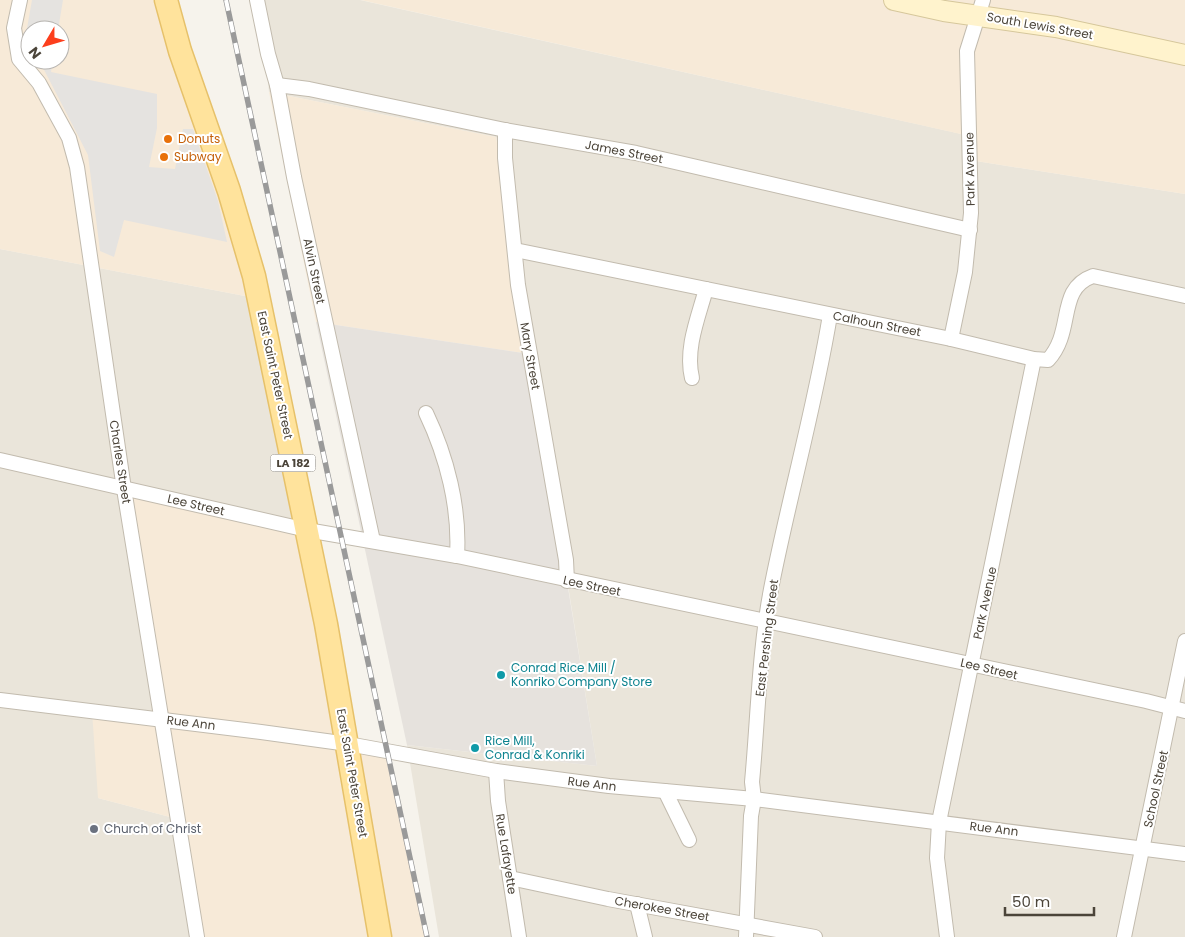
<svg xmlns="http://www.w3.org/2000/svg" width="1185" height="937" font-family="Poppins,sans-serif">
	<rect width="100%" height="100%" fill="#f6f3ec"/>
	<!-- residential -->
	<g fill="#eae5da">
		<path d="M260,0H360L975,137L976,161L1185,194V937H439L407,745L597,766L496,137L269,92Z"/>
		<path d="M0,249L250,297L307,530L162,720L98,798L170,817L192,937H0Z"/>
	</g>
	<!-- commercial -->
	<g fill="#f7ead8" fill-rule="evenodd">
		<path d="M0,0H153L244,268L250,297L0,249ZM30,30H60V60H30Z"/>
		<path d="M361,0H1185V194L976,161L974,137Z"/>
		<path d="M269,92L496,137L530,354L316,322Z"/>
		<path d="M124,489L307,530L348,744L388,751L427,937H192L170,817L98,798L92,711L161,720Z"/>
	</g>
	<!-- industrial -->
	<path fill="#e6e2dd" d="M316,322L530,354L597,766L407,745Z"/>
	<!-- parking -->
	<g fill="#e5e3e0">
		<path d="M32,0H63L58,30H30V42L26,34Z"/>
		<path d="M39,60H53L51,72L157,94V128L149,167L175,169L183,129H193L218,201L227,242L124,220L114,257L100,251L88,155Z"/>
	</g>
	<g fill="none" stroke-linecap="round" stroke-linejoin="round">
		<!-- minor casing -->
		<g stroke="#c2bbae" stroke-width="16">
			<g id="minor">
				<path d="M20,0L14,28L19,59L39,83L69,138L77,167L124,489L197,937"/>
				<path d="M257,0L268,54L277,85L294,177L373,541"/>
				<path d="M277,85L309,89L505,130L636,153L970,230"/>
				<path d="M505,130V158L518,285L566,560L567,581"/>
				<path d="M515,250L951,339L1034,359L1048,360C1075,331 1056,289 1093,276L1185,296"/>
				<path d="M951,339L965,272L971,213L967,51L983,0"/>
				<path d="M692,378C685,349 698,318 706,289"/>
				<path d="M426,413C447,457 460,508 457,556"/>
				<path d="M0,460L307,530L457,556L1146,701L1185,711"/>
				<path d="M0,700L261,732L348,744L496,771L609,786L754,799L1185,854"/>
				<path d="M496,771L498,801L519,937"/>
				<path d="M665,791L689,840"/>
				<path d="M510,878L608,899L815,937"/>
				<path d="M637,904L645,937"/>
				<path d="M746,937L751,816L754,799L752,782C758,718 759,652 771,589C789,497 815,407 830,315"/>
				<path d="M947,937L937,858L939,822L1034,359"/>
				<path d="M1124,937L1185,641"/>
			</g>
		</g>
		<!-- secondary casing -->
		<g stroke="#d6c79b" stroke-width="22">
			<path id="secondary" d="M894,0L944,11L1056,27L1185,55"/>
		</g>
		<!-- primary casing -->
		<g stroke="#e6c16a" stroke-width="25">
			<path id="primary" d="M166,0L180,51L229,191L254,276L326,624L380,937"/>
		</g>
		<!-- minor -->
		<use href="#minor" stroke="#fff" stroke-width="14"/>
		<!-- secondary -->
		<use href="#secondary" stroke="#fff3cd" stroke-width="20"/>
		<!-- primary -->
		<use href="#primary" stroke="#ffe39c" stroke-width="22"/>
		<!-- rail casing -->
		<g stroke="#9a9a9a" stroke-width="5.5">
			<path id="rail" d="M226,0L427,937"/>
		</g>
		<!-- rail -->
		<use href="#rail" stroke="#fff" stroke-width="4" stroke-dasharray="11" stroke-linecap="butt"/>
	</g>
	<!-- markers -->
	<g fill="#e8710a" stroke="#fff" stroke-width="2">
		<circle cx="168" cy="139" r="5"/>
		<circle cx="164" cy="157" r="5"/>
	</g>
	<g fill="#0f9aa8" stroke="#fff" stroke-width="2">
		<circle cx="501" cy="675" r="5"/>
		<circle cx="475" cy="748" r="5"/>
	</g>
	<circle fill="#6b7280" stroke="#fff" stroke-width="2" cx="94" cy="829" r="5"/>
	<g text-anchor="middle" stroke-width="4" stroke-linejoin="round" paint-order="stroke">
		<!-- shield labels -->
		<rect fill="#fff" stroke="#817c74" stroke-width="1" x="270.5" y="454.5" width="45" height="17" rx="4"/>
		<g font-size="11" font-weight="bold" fill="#4b4439">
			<text x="293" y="467">LA 182</text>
		</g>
		<!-- street labels -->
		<g font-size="12" fill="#4b4439" stroke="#fff">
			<text transform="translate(1040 26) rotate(10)" y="4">South Lewis Street</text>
			<text transform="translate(624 152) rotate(11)" y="4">James Street</text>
			<text transform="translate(970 169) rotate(-91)" y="4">Park Avenue</text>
			<text transform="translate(314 271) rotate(78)" y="4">Alvin Street</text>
			<text transform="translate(877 324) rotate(11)" y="4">Calhoun Street</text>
			<text transform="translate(530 356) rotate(80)" y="4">Mary Street</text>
			<text transform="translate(275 375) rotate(78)" y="4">East Saint Peter Street</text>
			<text transform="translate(120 462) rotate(81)" y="4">Charles Street</text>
			<text transform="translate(196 505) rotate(13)" y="4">Lee Street</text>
			<text transform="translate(592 586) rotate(12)" y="4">Lee Street</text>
			<text transform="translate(985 603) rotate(-78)" y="4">Park Avenue</text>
			<text transform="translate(767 638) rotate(-83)" y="4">East Pershing Street</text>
			<text transform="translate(989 669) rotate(13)" y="4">Lee Street</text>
			<text transform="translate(191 723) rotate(7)" y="4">Rue Ann</text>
			<text transform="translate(352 773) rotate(80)" y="4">East Saint Peter Street</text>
			<text transform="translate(592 784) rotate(7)" y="4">Rue Ann</text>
			<text transform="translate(1156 789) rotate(-78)" y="4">School Street</text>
			<text transform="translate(994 829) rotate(7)" y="4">Rue Ann</text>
			<text transform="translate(506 854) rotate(81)" y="4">Rue Lafayette</text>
			<text transform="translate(662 909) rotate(10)" y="4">Cherokee Street</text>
		</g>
		<!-- food labels -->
		<g font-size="12" fill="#c56008" stroke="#fff" text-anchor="start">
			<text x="178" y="143">Donuts</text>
			<text x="174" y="161">Subway</text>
		</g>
		<!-- culture labels -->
		<g font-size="12" fill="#0d838f" stroke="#fff" text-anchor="start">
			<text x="511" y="672">Conrad Rice Mill /<tspan x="511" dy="14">Konriko Company Store</tspan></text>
			<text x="485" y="745">Rice Mill,<tspan x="485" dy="14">Conrad &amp; Konriki</tspan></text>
		</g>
		<!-- worship labels -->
		<g font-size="12" fill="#5b616d" stroke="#fff" text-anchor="start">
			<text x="104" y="833">Church of Christ</text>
		</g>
	</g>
	<!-- north arrow -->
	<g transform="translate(45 45) rotate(232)"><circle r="24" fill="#ffffff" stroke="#b7b4b0"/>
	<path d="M0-4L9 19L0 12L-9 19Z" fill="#fc3f1d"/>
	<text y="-8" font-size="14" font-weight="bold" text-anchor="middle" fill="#4b4439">N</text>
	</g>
	<!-- scale -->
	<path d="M1005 907v8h89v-8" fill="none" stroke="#4b4439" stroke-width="2.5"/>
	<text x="1012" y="907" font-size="15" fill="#4b4439" stroke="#ffffff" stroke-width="4" paint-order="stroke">50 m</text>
</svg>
